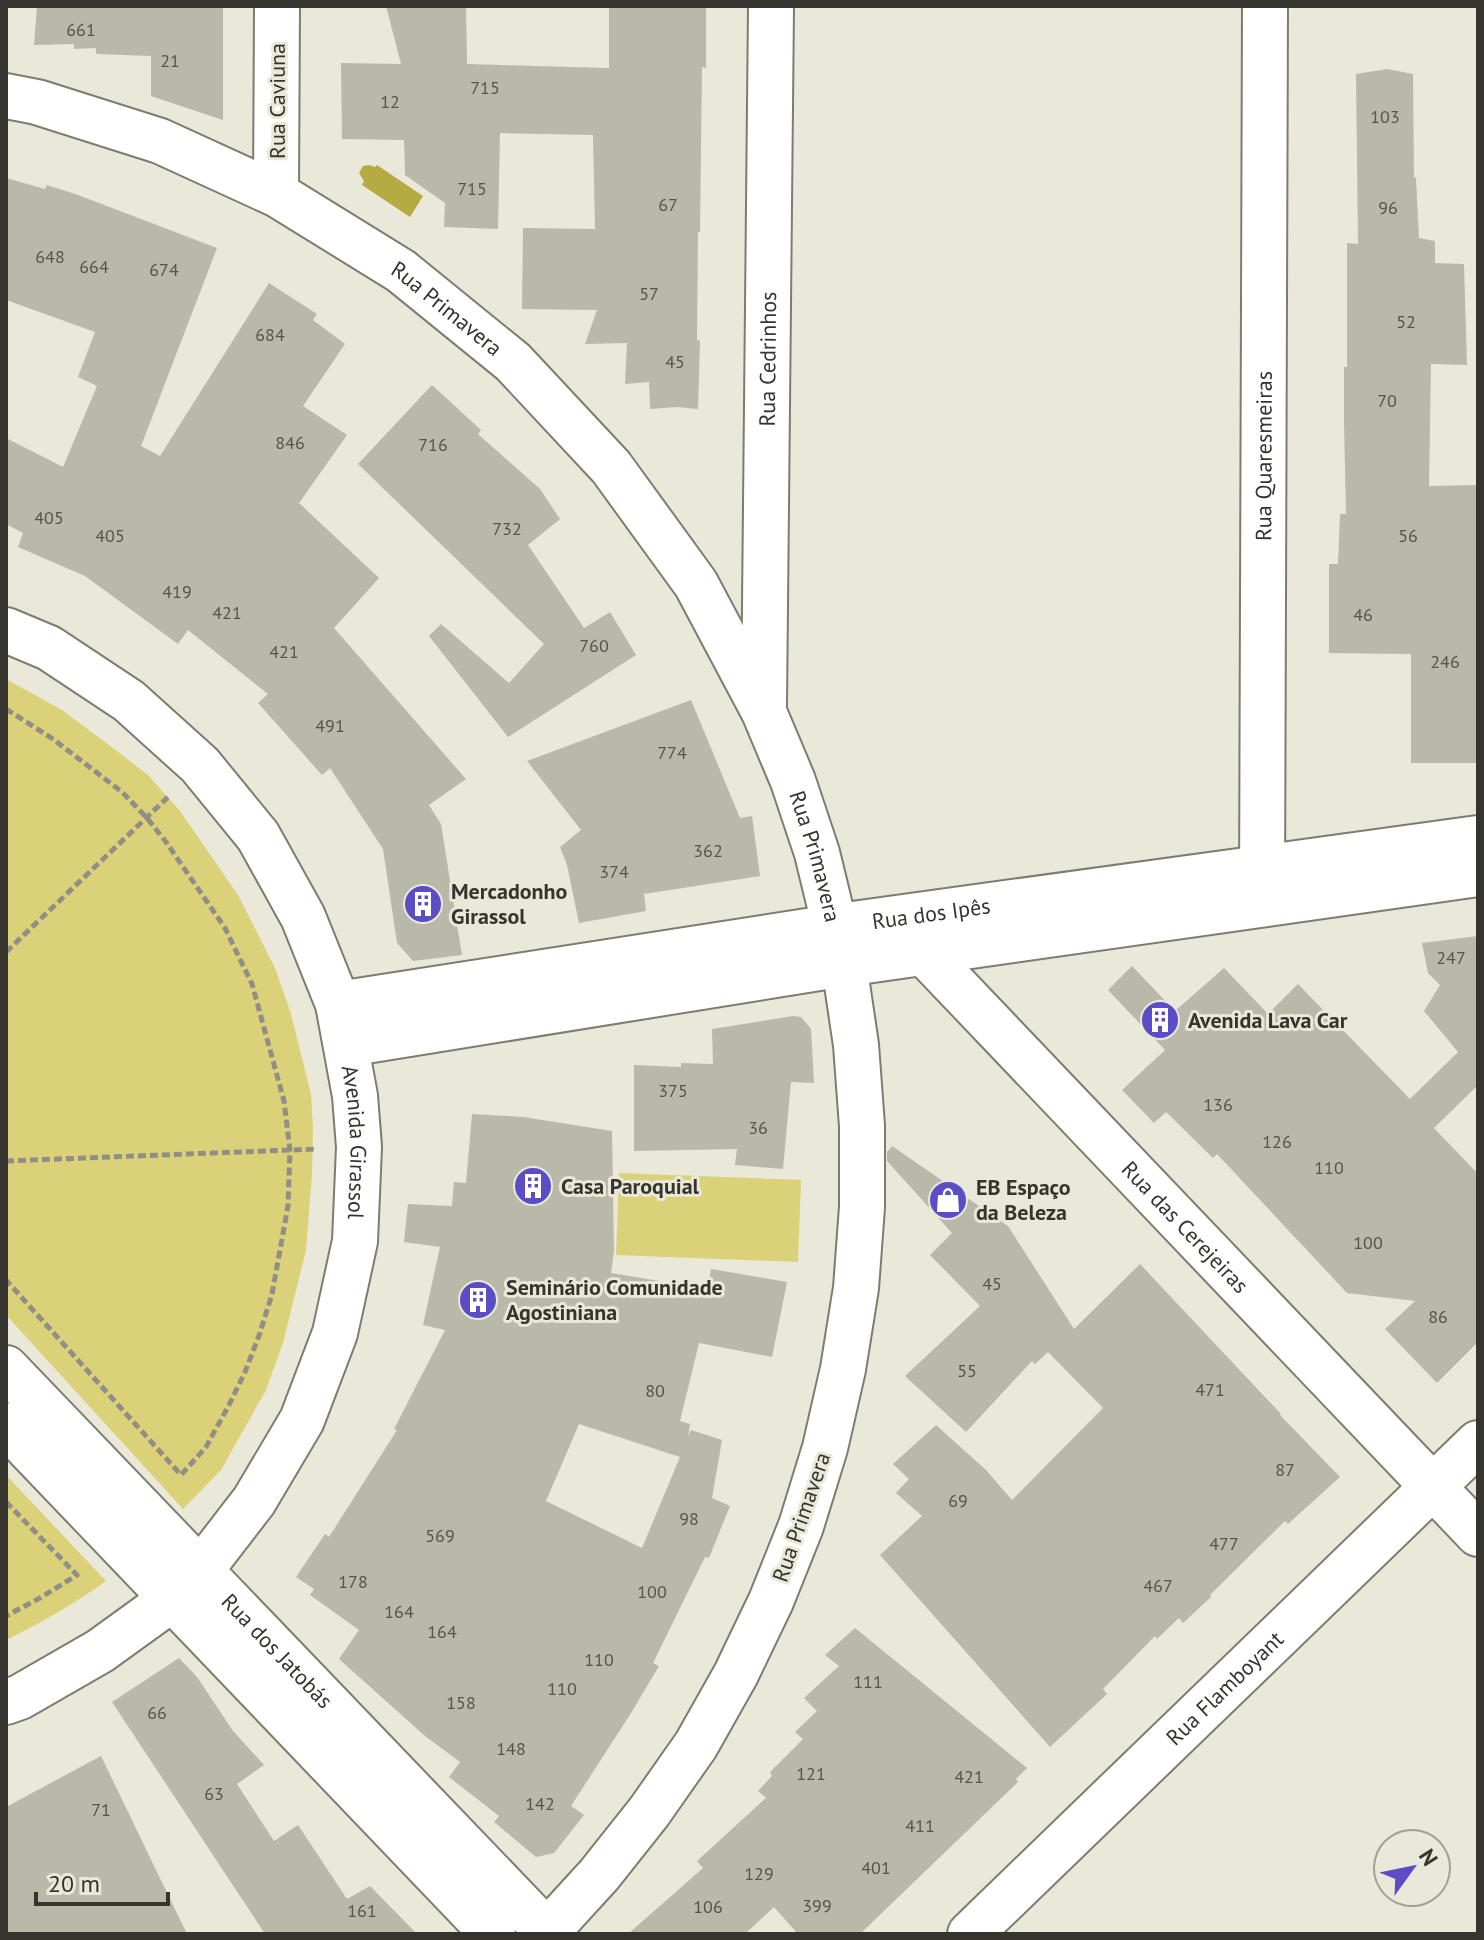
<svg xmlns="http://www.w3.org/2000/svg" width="1484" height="1940" font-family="'PT Sans',sans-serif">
	<rect width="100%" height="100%" fill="#eae8d9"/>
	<!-- green -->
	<g fill="#dbd179">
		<path d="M6,679L62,710L105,742L148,775L180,811L238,895L275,968L291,1014L311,1094L313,1129L312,1174L306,1250L283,1343L266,1390L221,1470L183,1509L6,1315Z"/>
		<path d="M619,1173L801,1180L798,1262L616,1255Z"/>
		<path d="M6,1475L106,1581C74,1604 41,1623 6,1640Z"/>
	</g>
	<!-- water -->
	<path fill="#b6aa43" d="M369,165L375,167L377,165L423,196L410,217L362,185L364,181L359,173L363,166Z"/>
	<!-- building -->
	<g fill="#b9b8a9" fill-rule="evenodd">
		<path d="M37,6H223V120L151,96V56L96,54V48L74,49V44L34,45Z"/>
		<path d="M386,6H466L467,64L609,68V6H706V68L702,67L700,232H698L697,340L700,341L698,409L677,407L650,409L649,382L625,384L627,343L585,344L597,310L522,309L523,228L595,229L593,135L500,133L498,229L444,227L445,203L405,175L404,140L342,139L341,63L401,64Z"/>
		<path d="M1387,69L1413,74L1414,177L1416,178L1419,238L1435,241V263L1464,264L1467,365L1431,364L1429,486L1478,485V763H1411V654L1329,653V564H1338L1340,514H1346L1344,421V367H1347V243L1358,244L1356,74Z"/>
		<path d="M6,178L45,189L47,185L78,195L217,248L141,446L160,456L269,283L317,314L313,320L345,344L303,406L347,435L299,503L379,578L334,628L466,779L429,805L441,824L462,955L413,961L397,943L383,849L330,768L322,775L258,703L268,694L188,630L178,644L85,576L18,547L23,533L6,524V438L63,467L97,386L78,377L95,332L6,300Z"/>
		<path d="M432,385L481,430L478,434L540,489L560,519L528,545L584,628L610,612L636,655L508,737L429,636L441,624L509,683L544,644L358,464Z"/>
		<path d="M691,700L740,818L752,816L760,876L644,894L646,911L579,923L567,865L560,847L581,830L527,761Z"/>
		<path d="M1478,936V1085L1434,1128L1478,1174V1342L1437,1383L1385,1329L1415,1301L1347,1293L1217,1154L1213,1158L1166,1112L1154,1123L1122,1090L1165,1050L1108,990L1132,966L1175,1011L1224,968L1268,1014L1298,984L1410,1099L1458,1052L1424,1011L1440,985L1428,973L1422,943Z"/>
		<path d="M793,1016L801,1017L811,1029L814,1083L791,1082L783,1169L735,1165L737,1149L634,1151V1065L681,1067V1063L713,1064L712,1029Z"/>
		<path d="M472,1114L523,1117L612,1131L614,1250L611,1273L708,1289L711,1269L787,1282L772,1357L699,1343L680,1421L690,1424L688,1437L691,1430L722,1440L712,1498L730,1506L709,1558L705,1557L653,1663L659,1666L631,1713L571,1806L584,1815L554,1853L536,1857L494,1822L499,1816L449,1777L460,1762L425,1736L339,1659L359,1630L310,1595L314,1589L296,1577L325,1534L329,1537L397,1430L394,1429L445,1330L423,1325L440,1247L404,1242L408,1204L452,1206L454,1182L466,1183ZM579,1424L680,1457L642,1548L546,1501Z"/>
		<path d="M892,1146L1008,1226L1074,1329L1140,1264L1281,1414L1280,1415L1340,1477L1288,1524L1285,1521L1210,1595L1211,1597L1183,1623L1179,1618L1157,1639L1155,1636L1103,1689L1107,1694L1050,1747L880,1555L922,1516L896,1493L909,1479L893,1464L936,1425L986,1470L1012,1500L1103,1408L1048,1352L1035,1364L1032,1361L966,1432L905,1376L980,1306L930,1255L952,1233L887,1161V1152Z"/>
		<path d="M855,1628L1027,1768L1016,1779L1018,1782L860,1934H798L774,1907L745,1934H628L703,1868L697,1861L766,1798L758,1791L772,1776L770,1772L803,1739L795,1732L817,1711L804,1698L839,1666L825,1655Z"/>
		<path d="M179,1658L197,1677L233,1731L264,1765L237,1784L274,1841L298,1825L347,1899L370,1886L417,1934H265L112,1702Z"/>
		<path d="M101,1756L187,1934H6V1807Z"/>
	</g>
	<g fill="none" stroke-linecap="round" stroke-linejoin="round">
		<!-- minor casing -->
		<g stroke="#7d7c6e" stroke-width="48">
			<g id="minor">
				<path d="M277,6L276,189L278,195"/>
				<path id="s1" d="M6,96L37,102L160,141L278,195L401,271L513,362L611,467L696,584L764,712L793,781L817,853L844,964L856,1045L862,1126V1207L856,1288L843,1369L825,1448L801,1526L771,1601L736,1674L696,1745L649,1812L599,1875L545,1934"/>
				<path id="s2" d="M6,630L49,648L129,701L200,765L258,836L303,917L338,1004L355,1096L359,1147L355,1241L335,1333L302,1420L254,1501L200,1571L172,1599L100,1651L20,1697L6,1702"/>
				<path id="s3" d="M764,705L771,6"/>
				<path id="s4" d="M1262,896L1265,6"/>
				<path id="s5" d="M908,936L1478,1534"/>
				<path id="s6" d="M338,1004L846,925L1478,838"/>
				<path d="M347,1044L844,964L1478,874"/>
				<path id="s7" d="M6,1368L549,1934"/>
				<path d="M6,1425L493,1934"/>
				<path id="s8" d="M970,1934L1478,1443"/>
			</g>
		</g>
		<!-- path -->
		<g stroke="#918f85" stroke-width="5" stroke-dasharray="8 4" stroke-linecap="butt">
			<path d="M6,709L53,739L122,792L147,818L166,842L225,928L252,984L284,1101L290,1150L288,1206L272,1294L260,1333L245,1372L229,1405L206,1447L181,1475L6,1280"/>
			<path d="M6,952L168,797"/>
			<path d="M6,1161L317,1149"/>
			<path d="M6,1502L77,1575L40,1598L6,1616"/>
		</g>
		<!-- minor -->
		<use href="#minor" stroke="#fff" stroke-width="44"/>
	</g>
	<!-- icons -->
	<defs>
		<g id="building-disc" transform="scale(2)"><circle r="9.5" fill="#5a4dc5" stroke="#eae8d9"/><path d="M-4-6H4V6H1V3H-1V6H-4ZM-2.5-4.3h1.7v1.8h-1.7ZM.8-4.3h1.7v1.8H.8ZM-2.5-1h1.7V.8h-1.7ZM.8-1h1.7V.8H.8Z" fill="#fff"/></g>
		<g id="shop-disc" transform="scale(2)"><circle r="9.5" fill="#5a4dc5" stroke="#eae8d9"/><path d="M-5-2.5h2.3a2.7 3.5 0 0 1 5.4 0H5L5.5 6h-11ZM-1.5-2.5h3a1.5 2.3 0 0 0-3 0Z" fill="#fff"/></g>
	</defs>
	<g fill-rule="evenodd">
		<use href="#building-disc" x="423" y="904"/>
		<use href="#building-disc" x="1160" y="1020"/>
		<use href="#building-disc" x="533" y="1186"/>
		<use href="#shop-disc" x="948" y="1200"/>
		<use href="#building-disc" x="478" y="1300"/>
	</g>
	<g text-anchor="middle" stroke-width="6" stroke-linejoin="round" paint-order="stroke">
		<!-- number labels -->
		<g font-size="18" fill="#56554d">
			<text x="81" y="36">661</text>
			<text x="170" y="67">21</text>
			<text x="485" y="94">715</text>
			<text x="390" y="108">12</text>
			<text x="1385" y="123">103</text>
			<text x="472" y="195">715</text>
			<text x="668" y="211">67</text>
			<text x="1388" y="214">96</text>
			<text x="50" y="263">648</text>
			<text x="94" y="273">664</text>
			<text x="164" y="276">674</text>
			<text x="649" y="300">57</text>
			<text x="1406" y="328">52</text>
			<text x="270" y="341">684</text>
			<text x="675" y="368">45</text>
			<text x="1387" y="407">70</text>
			<text x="290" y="449">846</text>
			<text x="433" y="451">716</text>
			<text x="49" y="524">405</text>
			<text x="507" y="535">732</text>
			<text x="110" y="542">405</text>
			<text x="1408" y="542">56</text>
			<text x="177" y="598">419</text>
			<text x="227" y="619">421</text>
			<text x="1363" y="621">46</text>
			<text x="594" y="652">760</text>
			<text x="284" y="658">421</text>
			<text x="1445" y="668">246</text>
			<text x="330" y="732">491</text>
			<text x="672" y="759">774</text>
			<text x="708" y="857">362</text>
			<text x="614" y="878">374</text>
			<text x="1451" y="964">247</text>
			<text x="673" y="1097">375</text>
			<text x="1218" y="1111">136</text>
			<text x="758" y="1134">36</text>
			<text x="1277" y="1148">126</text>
			<text x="1329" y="1174">110</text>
			<text x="1368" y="1249">100</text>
			<text x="992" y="1290">45</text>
			<text x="1438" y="1323">86</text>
			<text x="967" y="1377">55</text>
			<text x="1210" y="1396">471</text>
			<text x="655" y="1397">80</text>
			<text x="1285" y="1476">87</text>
			<text x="958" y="1507">69</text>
			<text x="689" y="1525">98</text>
			<text x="440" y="1542">569</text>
			<text x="1224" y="1550">477</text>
			<text x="353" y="1588">178</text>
			<text x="1158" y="1592">467</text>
			<text x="652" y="1598">100</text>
			<text x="399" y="1618">164</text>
			<text x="442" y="1638">164</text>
			<text x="599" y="1666">110</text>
			<text x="868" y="1688">111</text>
			<text x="562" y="1695">110</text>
			<text x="461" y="1709">158</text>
			<text x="157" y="1719">66</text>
			<text x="511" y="1755">148</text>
			<text x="811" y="1780">121</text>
			<text x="969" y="1783">421</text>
			<text x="214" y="1800">63</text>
			<text x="540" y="1810">142</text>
			<text x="101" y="1816">71</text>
			<text x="920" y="1832">411</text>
			<text x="876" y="1874">401</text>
			<text x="759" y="1880">129</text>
			<text x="817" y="1912">399</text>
			<text x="708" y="1913">106</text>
			<text x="362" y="1917">161</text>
		</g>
		<!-- street labels -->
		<g font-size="22" fill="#35342e" stroke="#eae8d9">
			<text transform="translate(277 101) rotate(-90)" y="8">Rua Caviuna</text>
			<text dy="8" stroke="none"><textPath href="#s1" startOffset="494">Rua Primavera</textPath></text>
			<text dy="8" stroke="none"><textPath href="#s3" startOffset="346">Rua Cedrinhos</textPath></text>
			<text dy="8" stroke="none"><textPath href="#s4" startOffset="440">Rua Quaresmeiras</textPath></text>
			<text dy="8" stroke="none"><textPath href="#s1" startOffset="1166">Rua Primavera</textPath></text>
			<text dy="8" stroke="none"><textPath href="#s6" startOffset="600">Rua dos Ipês</textPath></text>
			<text dy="8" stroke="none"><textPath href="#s2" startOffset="656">Avenida Girassol</textPath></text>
			<text dy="8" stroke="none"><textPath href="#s5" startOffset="402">Rua das Cerejeiras</textPath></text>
			<text transform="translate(801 1517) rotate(-71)" y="8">Rua Primavera</text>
			<text dy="8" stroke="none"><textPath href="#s7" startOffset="392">Rua dos Jatobás</textPath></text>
			<text dy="8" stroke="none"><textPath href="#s8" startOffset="354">Rua Flamboyant</textPath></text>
		</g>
		<!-- poi labels -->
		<g font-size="22" font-weight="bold" fill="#35342e" stroke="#eae8d9" text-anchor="start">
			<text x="451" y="899">Mercadonho<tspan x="451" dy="25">Girassol</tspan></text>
			<text x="1188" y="1028">Avenida Lava Car</text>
			<text x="561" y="1194">Casa Paroquial</text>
			<text x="976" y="1195">EB Espaço<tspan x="976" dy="25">da Beleza</tspan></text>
			<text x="506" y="1295">Seminário Comunidade<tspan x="506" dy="25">Agostiniana</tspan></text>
		</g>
	</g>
	<!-- border -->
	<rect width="1484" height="1940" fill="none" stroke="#35342e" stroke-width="16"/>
	<!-- north arrow -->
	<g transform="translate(1412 1868) rotate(57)"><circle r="38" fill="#eae8d9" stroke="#a2a095" stroke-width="2"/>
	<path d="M0-6L14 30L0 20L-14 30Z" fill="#5a4dc5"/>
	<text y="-12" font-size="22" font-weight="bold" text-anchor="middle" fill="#35342e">N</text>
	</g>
	<!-- scale -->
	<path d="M36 1892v12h132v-12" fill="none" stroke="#35342e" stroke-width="4"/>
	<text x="48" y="1892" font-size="24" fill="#35342e" stroke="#eae8d9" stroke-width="6" paint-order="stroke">20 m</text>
</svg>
